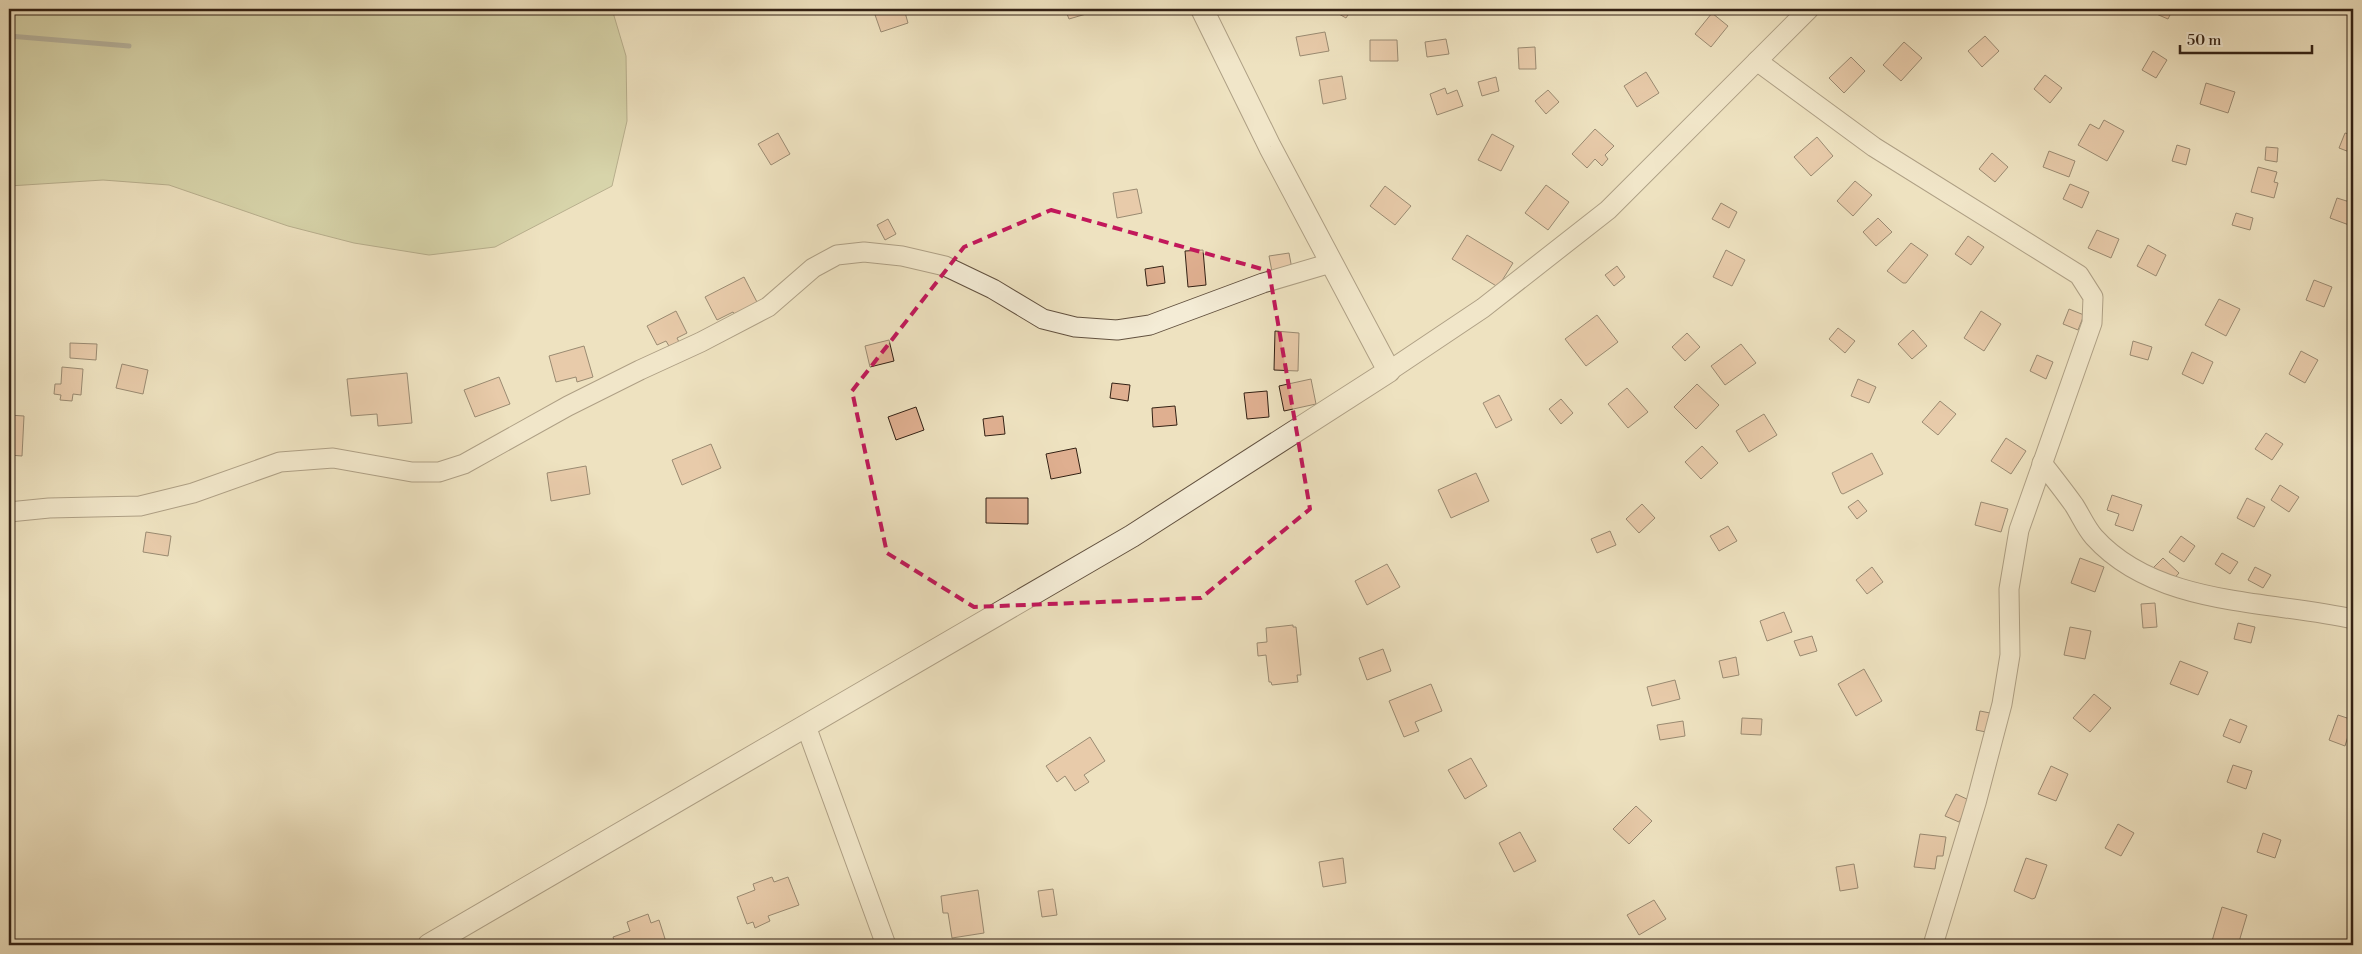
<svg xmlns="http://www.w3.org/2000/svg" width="2362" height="954" font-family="'Libre Bodoni',serif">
	<rect width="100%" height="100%" fill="#eee2c0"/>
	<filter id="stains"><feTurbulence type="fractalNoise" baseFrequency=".004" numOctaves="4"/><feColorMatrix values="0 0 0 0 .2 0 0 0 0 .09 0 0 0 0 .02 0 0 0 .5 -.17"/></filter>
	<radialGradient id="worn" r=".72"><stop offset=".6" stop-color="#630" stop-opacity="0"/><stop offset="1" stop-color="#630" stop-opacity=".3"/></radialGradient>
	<!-- green -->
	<path fill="#bac391" stroke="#767252" d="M9,9H612L626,56L627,121L612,186L495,247L429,255L354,243L288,226L169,185L103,180L9,186Z"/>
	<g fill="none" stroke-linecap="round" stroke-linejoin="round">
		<!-- stream -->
		<path stroke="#737d79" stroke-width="5" d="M9,36L129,46"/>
	</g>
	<!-- building -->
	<g fill="#dfaf90" stroke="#332114">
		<path d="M873,9H904L908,23L881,32Z"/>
		<path d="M1065,9H1084L1086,14L1069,19Z"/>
		<path d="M1330,9H1352L1346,18Z"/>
		<path d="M2156,9H2173L2168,19L2154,13Z"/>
		<path d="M1712,13L1728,26L1711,47L1695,34Z"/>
		<path d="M1325,32L1329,51L1300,56L1296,37Z"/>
		<path d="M1985,36L1999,51L1982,67L1968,51Z"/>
		<path d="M1446,39L1449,54L1427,57L1425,42Z"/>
		<path d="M1370,40H1397L1398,61H1370Z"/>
		<path d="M1904,42L1922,58L1901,81L1883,65Z"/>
		<path d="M1535,47L1536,69H1519L1518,48Z"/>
		<path d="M2153,51L2167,60L2156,78L2142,70Z"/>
		<path d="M1851,57L1865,71L1844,93L1829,78Z"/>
		<path d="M1646,72L1659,93L1637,107L1624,86Z"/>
		<path d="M2045,75L2062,88L2050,103L2034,89Z"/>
		<path d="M1342,76L1346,99L1323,104L1319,80Z"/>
		<path d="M1496,77L1499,91L1482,96L1478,82Z"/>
		<path d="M2206,83L2235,92L2228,113L2200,104Z"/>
		<path d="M1445,88L1447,94L1457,90L1463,106L1437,115L1430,94Z"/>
		<path d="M1548,90L1559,102L1546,114L1535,101Z"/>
		<path d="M2104,120L2124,131L2107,161L2078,145L2090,124L2099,129Z"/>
		<path d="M1595,129L1614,146L1605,155L1608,159L1602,166L1595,159L1587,168L1572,154Z"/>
		<path d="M778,133L790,154L771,165L758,144Z"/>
		<path d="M2345,133L2353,135L2352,153L2339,148Z"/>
		<path d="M1492,134L1514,146L1501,171L1478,160Z"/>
		<path d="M1817,137L1833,156L1811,176L1794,157Z"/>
		<path d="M2177,145L2190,149L2186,165L2172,161Z"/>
		<path d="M2266,147L2278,148L2277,162L2265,160Z"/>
		<path d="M2049,151L2075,161L2069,177L2043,167Z"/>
		<path d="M1992,153L2008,167L1995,182L1979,169Z"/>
		<path d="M2258,167L2277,172L2274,182L2278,183L2274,198L2251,192Z"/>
		<path d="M1855,181L1872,195L1853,216L1837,201Z"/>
		<path d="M2070,184L2089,192L2082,208L2063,199Z"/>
		<path d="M1546,185L1569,202L1548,230L1525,213Z"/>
		<path d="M1385,186L1411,206L1395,225L1370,206Z"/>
		<path d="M1137,189L1142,213L1117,218L1113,193Z"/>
		<path d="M2337,198L2353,203V212L2349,225L2330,218Z"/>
		<path d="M1721,203L1737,212L1729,228L1712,219Z"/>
		<path d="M2236,213L2253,218L2250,230L2232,225Z"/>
		<path d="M1878,218L1892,232L1876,246L1863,232Z"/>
		<path d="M888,219L896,234L885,240L877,225Z"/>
		<path d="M2097,230L2119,239L2111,258L2088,248Z"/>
		<path d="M1467,235L1513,263L1498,287L1452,259Z"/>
		<path d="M1968,236L1984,247L1971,265L1955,254Z"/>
		<path d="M1911,243L1928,255L1906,283H1903L1887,271Z"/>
		<path d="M2148,245L2166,255L2156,276L2137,266Z"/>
		<path d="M1203,250L1206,285L1188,287L1185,251Z"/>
		<path d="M1726,250L1745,260L1732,286L1713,277Z"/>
		<path d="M1289,253L1292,269L1272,272L1269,256Z"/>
		<path d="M1163,266L1165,283L1147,286L1145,269Z"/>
		<path d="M1617,266L1625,277L1614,286L1605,275Z"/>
		<path d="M744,277L758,304L736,316L733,312L717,320L705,297Z"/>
		<path d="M2314,280L2332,287L2324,307L2306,300Z"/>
		<path d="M2219,299L2240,309L2226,336L2205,325Z"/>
		<path d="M2069,309L2084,315L2078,330L2063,324Z"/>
		<path d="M676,311L687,333L677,338L679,342L669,346L666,341L657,345L647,326Z"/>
		<path d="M1981,311L2001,324L1984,351L1964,338Z"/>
		<path d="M1597,315L1618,342L1586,366L1565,339Z"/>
		<path d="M1838,328L1855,341L1845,353L1829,339Z"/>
		<path d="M1913,330L1927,346L1912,359L1898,344Z"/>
		<path d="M1275,331L1299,333L1298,371L1274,370Z"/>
		<path d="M1687,333L1700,347L1685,361L1672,347Z"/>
		<path d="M889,340L894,361L870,367L865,346Z"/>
		<path d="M2133,341L2152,347L2148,360L2130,355Z"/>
		<path d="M70,343L97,344L96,360L70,358Z"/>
		<path d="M1741,344L1756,363L1725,385L1711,366Z"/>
		<path d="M584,346L593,377L577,382L576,377L556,382L549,356Z"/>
		<path d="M2301,351L2318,360L2305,383L2289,374Z"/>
		<path d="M2192,352L2213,362L2203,384L2182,374Z"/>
		<path d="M2037,355L2053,362L2046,379L2030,371Z"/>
		<path d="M122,364L148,370L143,394L116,388Z"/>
		<path d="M62,367L83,369L81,395L73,394L72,401L60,400L61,395L54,394L55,384H61Z"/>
		<path d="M407,373L412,423L378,426L377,414L351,416L347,379Z"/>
		<path d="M499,377L510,404L475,417L464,390Z"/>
		<path d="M1311,379L1316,404L1284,411L1279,386Z"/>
		<path d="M1858,379L1876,387L1869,403L1851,396Z"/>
		<path d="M1112,383L1130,385L1128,401L1110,398Z"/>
		<path d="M1697,384L1719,405L1696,429L1674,407Z"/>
		<path d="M1627,388L1648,412L1628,428L1608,404Z"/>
		<path d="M1267,391L1269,417L1247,419L1244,393Z"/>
		<path d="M1499,395L1512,420L1496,428L1483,403Z"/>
		<path d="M1561,399L1573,413L1561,424L1549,409Z"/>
		<path d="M1940,401L1956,414L1938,435L1922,422Z"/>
		<path d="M1175,406L1177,425L1153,427L1152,408Z"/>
		<path d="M916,407L924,430L896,440L888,417Z"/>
		<path d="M1764,414L1777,435L1749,452L1736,431Z"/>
		<path d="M9,415L24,416L22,456L9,455Z"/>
		<path d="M1003,416L1005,434L985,436L983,419Z"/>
		<path d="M2266,433L2283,444L2272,460L2255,449Z"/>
		<path d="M2006,438L2026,451L2011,474L1991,461Z"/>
		<path d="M711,444L721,468L682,485L672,460Z"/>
		<path d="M1702,446L1718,463L1701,479L1685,462Z"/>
		<path d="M1076,448L1081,473L1051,479L1046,454Z"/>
		<path d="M1872,453L1883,474L1843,494L1841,493L1832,473Z"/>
		<path d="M586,466L590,494L551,501L547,473Z"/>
		<path d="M1476,473L1489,501L1451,518L1438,490Z"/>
		<path d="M2280,485L2299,497L2289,512L2271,500Z"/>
		<path d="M2112,495L2142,505L2133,531L2115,525L2119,514L2107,510Z"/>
		<path d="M986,498H1028V524L986,523Z"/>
		<path d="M2247,498L2265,507L2254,527L2237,518Z"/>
		<path d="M1858,500L1867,511L1857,519L1848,507Z"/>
		<path d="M1981,502L2008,509L2001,532L1975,525Z"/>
		<path d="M1642,504L1655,518L1639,533L1626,519Z"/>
		<path d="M1728,526L1737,541L1719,551L1710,536Z"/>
		<path d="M1610,531L1616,545L1597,553L1591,539Z"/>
		<path d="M146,532L171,536L168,556L143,552Z"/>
		<path d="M2181,536L2195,546L2184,562L2169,552Z"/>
		<path d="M2222,553L2238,562L2230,574L2215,564Z"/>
		<path d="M2080,558L2104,567L2095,592L2071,583Z"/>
		<path d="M2163,558L2179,573L2170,583L2153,568Z"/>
		<path d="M1387,564L1400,587L1367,605L1355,581Z"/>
		<path d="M1872,567L1883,582L1867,594L1856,580Z"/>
		<path d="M2255,567L2271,575L2263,588L2248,580Z"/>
		<path d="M2155,603L2157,627L2143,628L2141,604Z"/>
		<path d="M1784,612L1792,632L1767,641L1760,621Z"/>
		<path d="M2238,623L2255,627L2251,643L2234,639Z"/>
		<path d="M1293,625V627H1296L1301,675H1297L1298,682L1272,685L1271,682H1269L1266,655L1258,656L1257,643L1267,642L1266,628Z"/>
		<path d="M2070,627L2091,631L2085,659L2064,655Z"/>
		<path d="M1812,636L1817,651L1800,656L1794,641Z"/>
		<path d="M1383,649L1391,671L1367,680L1359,658Z"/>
		<path d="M1736,657L1739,675L1723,678L1719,661Z"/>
		<path d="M2180,661L2208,672L2198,695L2170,684Z"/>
		<path d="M1864,669L1882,701L1856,716L1838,684Z"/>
		<path d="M1675,680L1680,699L1652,706L1647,687Z"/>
		<path d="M1431,684L1442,711L1415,722L1419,731L1404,737L1389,701Z"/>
		<path d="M2094,694L2111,708L2090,732L2073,718Z"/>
		<path d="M1980,711L2000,715L1996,734L1976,730Z"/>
		<path d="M2338,715L2353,720L2345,746L2329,740Z"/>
		<path d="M1742,718L1762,719L1761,735L1741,734Z"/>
		<path d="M2230,719L2247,726L2240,743L2223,736Z"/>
		<path d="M1683,721L1685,736L1660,740L1657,725Z"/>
		<path d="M1090,737L1105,761L1084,775L1089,782L1075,791L1065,776L1057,782L1046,766Z"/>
		<path d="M1471,758L1487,786L1465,799L1448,770Z"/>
		<path d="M2233,765L2252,771L2246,789L2227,782Z"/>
		<path d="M2051,766L2068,774L2056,801L2038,794Z"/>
		<path d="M1956,794L1971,801L1959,822L1945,816Z"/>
		<path d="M1636,806L1652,821L1629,844L1613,829Z"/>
		<path d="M2118,824L2134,833L2121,856L2105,848Z"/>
		<path d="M1520,832L1536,861L1514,872L1499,843Z"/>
		<path d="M2263,833L2281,840L2275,858L2257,852Z"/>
		<path d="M1920,834L1946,837L1943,856H1937L1935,869L1914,867Z"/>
		<path d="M1343,858L1346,883L1323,887L1319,862Z"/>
		<path d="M2026,858L2047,865L2035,898L2032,899L2014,891Z"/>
		<path d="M1854,864L1858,888L1840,891L1836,867Z"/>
		<path d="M772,877L774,882L788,877L799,905L768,916L770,921L755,928L753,922L747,924L737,897L755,890L753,884Z"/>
		<path d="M1053,889L1057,915L1042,917L1038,891Z"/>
		<path d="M978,890L984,933L952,938L948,913H943L941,896Z"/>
		<path d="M1654,900L1666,919L1639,935L1627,915Z"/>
		<path d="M2222,907L2247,915L2238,945H2227L2212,941Z"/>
		<path d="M648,914L651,923L659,920L667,945H616L613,937L630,931L627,922Z"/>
	</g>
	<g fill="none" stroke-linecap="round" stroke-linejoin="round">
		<!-- minor casing -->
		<g stroke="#62513f" stroke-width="21">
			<g id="minor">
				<path d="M1757,61L1874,147L2079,275L2093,297L2092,323L2019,530L2009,589L2010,655L2002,704L1976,803L1933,945"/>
				<path d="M1389,371L1483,308L1608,210L1809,9"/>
				<path d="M2042,463C2053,477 2064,491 2074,505C2081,516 2086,528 2094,537C2157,607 2269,600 2353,619"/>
				<path d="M9,512L49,508L140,506L193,493L280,462L333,458L412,472H439L464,464L568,406L640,370L701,342L768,307L813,268L837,255L864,252L902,256L945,266L993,289L1043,319L1075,327L1117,330L1150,325L1263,283L1331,263"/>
				<path d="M806,726L886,945"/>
			</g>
		</g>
		<!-- tertiary casing -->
		<g stroke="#62513f" stroke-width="24">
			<path id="tertiary" d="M429,945L1132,536L1389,371L1270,147L1202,9"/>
		</g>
		<!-- minor -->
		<use href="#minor" stroke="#f4ecd6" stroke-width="19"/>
		<!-- tertiary -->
		<use href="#tertiary" stroke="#f4ecd6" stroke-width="22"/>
	</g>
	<!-- marked area -->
	<path d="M0 0H2362V954H0ZM1051,210L1269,271L1310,509L1201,598L974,607L887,553L852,391L964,247Z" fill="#eee2c0" fill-opacity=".55" fill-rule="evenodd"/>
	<path fill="none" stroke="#c2185b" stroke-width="4" stroke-dasharray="10 6" stroke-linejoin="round" d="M1051,210L1269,271L1310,509L1201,598L974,607L887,553L852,391L964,247Z"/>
	<!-- margin -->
	<rect width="2362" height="954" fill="none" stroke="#eee2c0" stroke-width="30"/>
	<rect x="10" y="10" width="2342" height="934" fill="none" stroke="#332114" stroke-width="2.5"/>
	<rect x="15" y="15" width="2332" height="924" fill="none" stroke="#332114"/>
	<!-- scale -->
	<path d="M2180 45v8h132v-8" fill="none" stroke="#332114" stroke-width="2.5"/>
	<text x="2187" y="45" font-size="15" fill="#332114" stroke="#f4ecd6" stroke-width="4" paint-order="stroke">50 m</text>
	<rect width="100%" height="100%" filter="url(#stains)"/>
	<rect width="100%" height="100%" fill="url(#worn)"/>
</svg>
